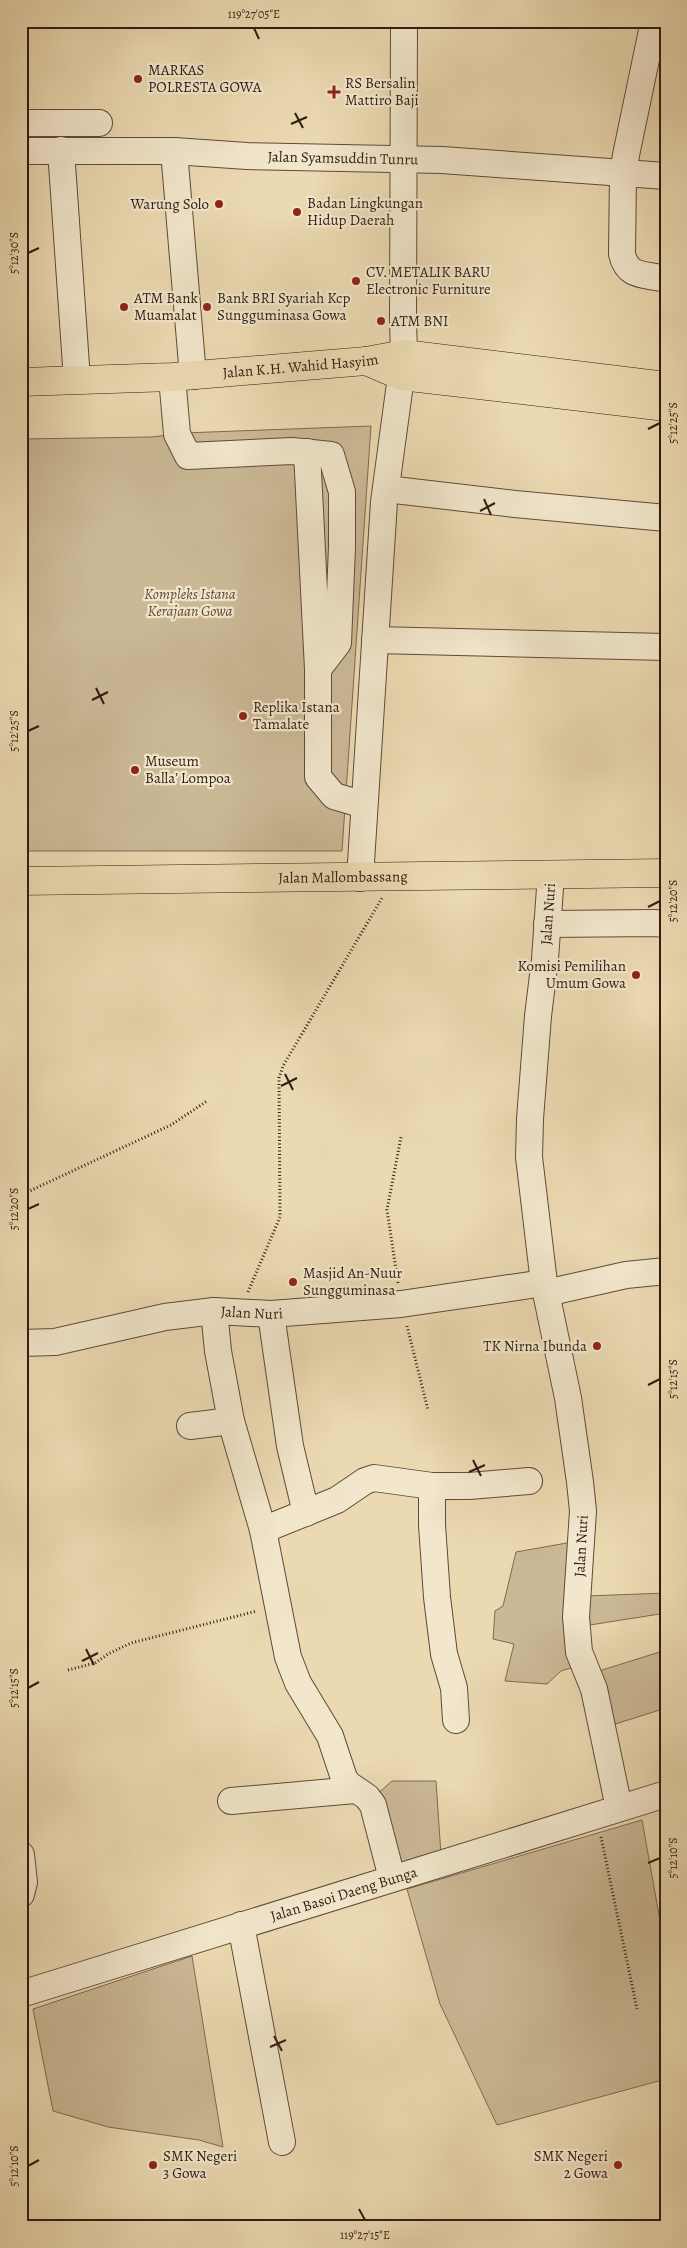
<svg xmlns="http://www.w3.org/2000/svg" width="687" height="2248" font-family="Alegreya,serif">
	<rect width="100%" height="100%" fill="#ebd9b1"/>
	<filter id="stains"><feTurbulence type="fractalNoise" baseFrequency=".004" numOctaves="4"/><feColorMatrix values="0 0 0 0 .2 0 0 0 0 .09 0 0 0 0 .02 0 0 0 .5 -.17"/></filter>
	<radialGradient id="worn" r=".72"><stop offset=".6" stop-color="#630" stop-opacity="0"/><stop offset="1" stop-color="#630" stop-opacity=".3"/></radialGradient>
	<!-- green -->
	<g fill="#cbb996" stroke="#7d6a54">
		<path d="M371,426L342,851H21V439L152,437L183,433Z"/>
		<path d="M578,1541L577,1666L561,1671L547,1684L505,1681L514,1644L493,1639L495,1611L503,1606L516,1552Z"/>
		<path d="M666,1593V1613L590,1625L587,1596Z"/>
		<path d="M666,1650V1708L609,1726L599,1671Z"/>
		<path d="M392,1781H436L441,1855L395,1873L373,1798Z"/>
		<path d="M642,1820L666,1954V2079L497,2125L440,2004L407,1889Z"/>
		<path d="M192,1956L223,2147L199,2140L108,2127L53,2111L33,2009Z"/>
	</g>
	<g fill="none" stroke-linecap="round" stroke-linejoin="round">
		<!-- minor casing -->
		<g stroke="#5e4b3a" stroke-width="28">
			<g id="minor">
				<path d="M654,21L626,155L623,174L622,254C627,276 641,274 661,278"/>
				<path d="M21,123H99"/>
				<path d="M61,150L77,380"/>
				<path id="s1" d="M21,151H174L247,156L442,160L666,176"/>
				<path d="M174,151L193,376"/>
				<path d="M172,377L177,434L188,456L292,451L331,455L342,492V547L338,643L318,669V777L334,796L364,805"/>
				<path d="M307,452L318,669"/>
				<path d="M386,489L515,504L666,518"/>
				<path d="M375,640L666,647"/>
				<path d="M551,874L545,959L538,1016L530,1119L529,1157L544,1283L568,1398L580,1482L583,1511L576,1617L579,1652L594,1689L619,1808"/>
				<path d="M360,878L384,502L404,354L403,322L404,21"/>
				<path d="M547,924L654,923L666,924"/>
				<path d="M546,1293L626,1275L666,1271"/>
				<path d="M214,1311L218,1351L231,1421L263,1530L288,1657L298,1683L330,1736L344,1778L348,1784L367,1797L373,1805L392,1878"/>
				<path d="M271,1314L290,1446L306,1513"/>
				<path id="s2" d="M21,1343L55,1342L165,1317L214,1311L271,1314L401,1304L544,1283"/>
				<path d="M190,1426L231,1421"/>
				<path d="M432,1486V1525L437,1597L444,1654L454,1688L456,1720"/>
				<path d="M263,1530L337,1500L365,1481L374,1478L432,1486H469L529,1481"/>
				<path d="M231,1801L355,1790"/>
				<path d="M21,1855L24,1882L21,1894"/>
				<path d="M241,1925L282,2142"/>
				<path id="s3" d="M21,1994L666,1794"/>
			</g>
		</g>
		<!-- highway casing -->
		<g stroke="#2f1c12" stroke-width="29">
			<g id="highway">
				<path d="M366,361L401,376L666,407"/>
				<path id="s4" d="M21,382L172,377L366,361L404,354L666,386"/>
				<path id="s5" d="M21,881L666,873"/>
			</g>
		</g>
		<!-- path -->
		<g stroke="#2f1c12" stroke-width="3" stroke-dasharray="1 2.5" stroke-linecap="butt">
			<path d="M21,1195L171,1125L207,1101"/>
			<path d="M398,1283L387,1210L401,1137"/>
			<path d="M248,1292L280,1217L279,1078L283,1066L382,898"/>
			<path d="M407,1326L428,1410"/>
			<path d="M68,1670L95,1663L108,1654L131,1643L257,1611"/>
			<path d="M601,1837L637,2009"/>
		</g>
		<!-- minor -->
		<use href="#minor" stroke="#f2e6cc" stroke-width="26"/>
		<!-- highway -->
		<use href="#highway" stroke="#ebd9b1" stroke-width="28"/>
	</g>
	<!-- ticks -->
	<path fill="none" stroke="#2f1c12" stroke-width="2" d="M254,28L259,39M295,113L303,128M291,124L307,117M28,253L39,248M648,429L660,423M484,499L491,515M480,511L495,503M96,688L104,704M92,700L108,692M28,731L39,726M648,907L660,901M285,1074L293,1090M281,1086L297,1078M28,1209L39,1204M648,1385L660,1379M473,1460L481,1476M469,1472L485,1465M86,1649L94,1665M82,1661L98,1653M28,1688L39,1682M648,1863L660,1858M274,2036L282,2051M270,2047L286,2040M28,2166L39,2160M359,2209L365,2220"/>
	<!-- markers -->
	<g fill="#8f2418" stroke="#f2e6cc" stroke-width="2">
		<circle cx="138" cy="79" r="5"/>
		<path d="M331.5 84.5h5v5h5v5h-5v5h-5v-5h-5v-5h5z"/>
		<circle cx="219" cy="204" r="5"/>
		<circle cx="297" cy="212" r="5"/>
		<circle cx="356" cy="281" r="5"/>
		<circle cx="124" cy="307" r="5"/>
		<circle cx="207" cy="307" r="5"/>
		<circle cx="381" cy="321" r="5"/>
		<circle cx="243" cy="716" r="5"/>
		<circle cx="135" cy="770" r="5"/>
		<circle cx="636" cy="975" r="5"/>
		<circle cx="293" cy="1282" r="5"/>
		<circle cx="597" cy="1346" r="5"/>
		<circle cx="153" cy="2165" r="5"/>
		<circle cx="618" cy="2165" r="5"/>
	</g>
	<g text-anchor="middle" stroke-width="4.5" stroke-linejoin="round" paint-order="stroke">
		<!-- poi labels -->
		<g font-size="15" fill="#2f1c12" stroke="#f2e6cc" text-anchor="start">
			<text x="148" y="75">MARKAS<tspan x="148" dy="17">POLRESTA GOWA</tspan></text>
			<text x="345" y="88">RS Bersalin<tspan x="345" dy="17">Mattiro Baji</tspan></text>
			<text x="307" y="208">Badan Lingkungan<tspan x="307" dy="17">Hidup Daerah</tspan></text>
			<text x="209" y="209" text-anchor="end">Warung Solo</text>
			<text x="366" y="277">CV. METALIK BARU<tspan x="366" dy="17">Electronic Furniture</tspan></text>
			<text x="134" y="303">ATM Bank<tspan x="134" dy="17">Muamalat</tspan></text>
			<text x="217" y="303">Bank BRI Syariah Kcp<tspan x="217" dy="17">Sungguminasa Gowa</tspan></text>
			<text x="391" y="326">ATM BNI</text>
			<text x="253" y="712">Replika Istana<tspan x="253" dy="17">Tamalate</tspan></text>
			<text x="145" y="766">Museum<tspan x="145" dy="17">Ballaʼ Lompoa</tspan></text>
			<text x="626" y="971" text-anchor="end">Komisi Pemilihan<tspan x="626" dy="17">Umum Gowa</tspan></text>
			<text x="303" y="1278">Masjid An-Nuur<tspan x="303" dy="17">Sungguminasa</tspan></text>
			<text x="587" y="1351" text-anchor="end">TK Nirna Ibunda</text>
			<text x="163" y="2161">SMK Negeri<tspan x="163" dy="17">3 Gowa</tspan></text>
			<text x="608" y="2161" text-anchor="end">SMK Negeri<tspan x="608" dy="17">2 Gowa</tspan></text>
		</g>
		<!-- street labels -->
		<g font-size="15" fill="#2f1c12" stroke="#f2e6cc">
			<text dy="5" stroke="none"><textPath href="#s1" startOffset="322">Jalan Syamsuddin Tunru</textPath></text>
			<text dy="5" stroke="none"><textPath href="#s4" startOffset="280">Jalan K.H. Wahid Hasyim</textPath></text>
			<text dy="5" stroke="none"><textPath href="#s5" startOffset="322">Jalan Mallombassang</textPath></text>
			<text transform="translate(548 914) rotate(-86)" y="5">Jalan Nuri</text>
			<text dy="5" stroke="none"><textPath href="#s2" startOffset="234">Jalan Nuri</textPath></text>
			<text transform="translate(581 1546) rotate(-87)" y="5">Jalan Nuri</text>
			<text dy="5" stroke="none"><textPath href="#s3" startOffset="338">Jalan Basoi Daeng Bunga</textPath></text>
		</g>
		<!-- park labels -->
		<g font-size="15" font-style="italic" fill="#5e4b3a" stroke="#f2e6cc">
			<text x="190" y="599">Kompleks Istana<tspan x="190" dy="17">Kerajaan Gowa</tspan></text>
		</g>
	</g>
	<!-- margin -->
	<rect width="687" height="2248" fill="none" stroke="#ebd9b1" stroke-width="55"/>
	<rect x="28" y="28" width="632" height="2192" fill="none" stroke="#2f1c12" stroke-width="2"/>
	<g font-size="12" text-anchor="middle" fill="#2f1c12">
		<text x="254" y="18">119°27'05"E</text>
		<text transform="translate(14 253) rotate(-90)" y="4">5°12'30"S</text>
		<text transform="translate(673 423) rotate(-90)" y="4">5°12'25"S</text>
		<text transform="translate(14 731) rotate(-90)" y="4">5°12'25"S</text>
		<text transform="translate(673 901) rotate(-90)" y="4">5°12'20"S</text>
		<text transform="translate(14 1209) rotate(-90)" y="4">5°12'20"S</text>
		<text transform="translate(673 1379) rotate(-90)" y="4">5°12'15"S</text>
		<text transform="translate(14 1688) rotate(-90)" y="4">5°12'15"S</text>
		<text transform="translate(673 1858) rotate(-90)" y="4">5°12'10"S</text>
		<text transform="translate(14 2166) rotate(-90)" y="4">5°12'10"S</text>
		<text x="365" y="2239">119°27'15"E</text>
	</g>
	<rect width="100%" height="100%" filter="url(#stains)"/>
	<rect width="100%" height="100%" fill="url(#worn)"/>
</svg>
